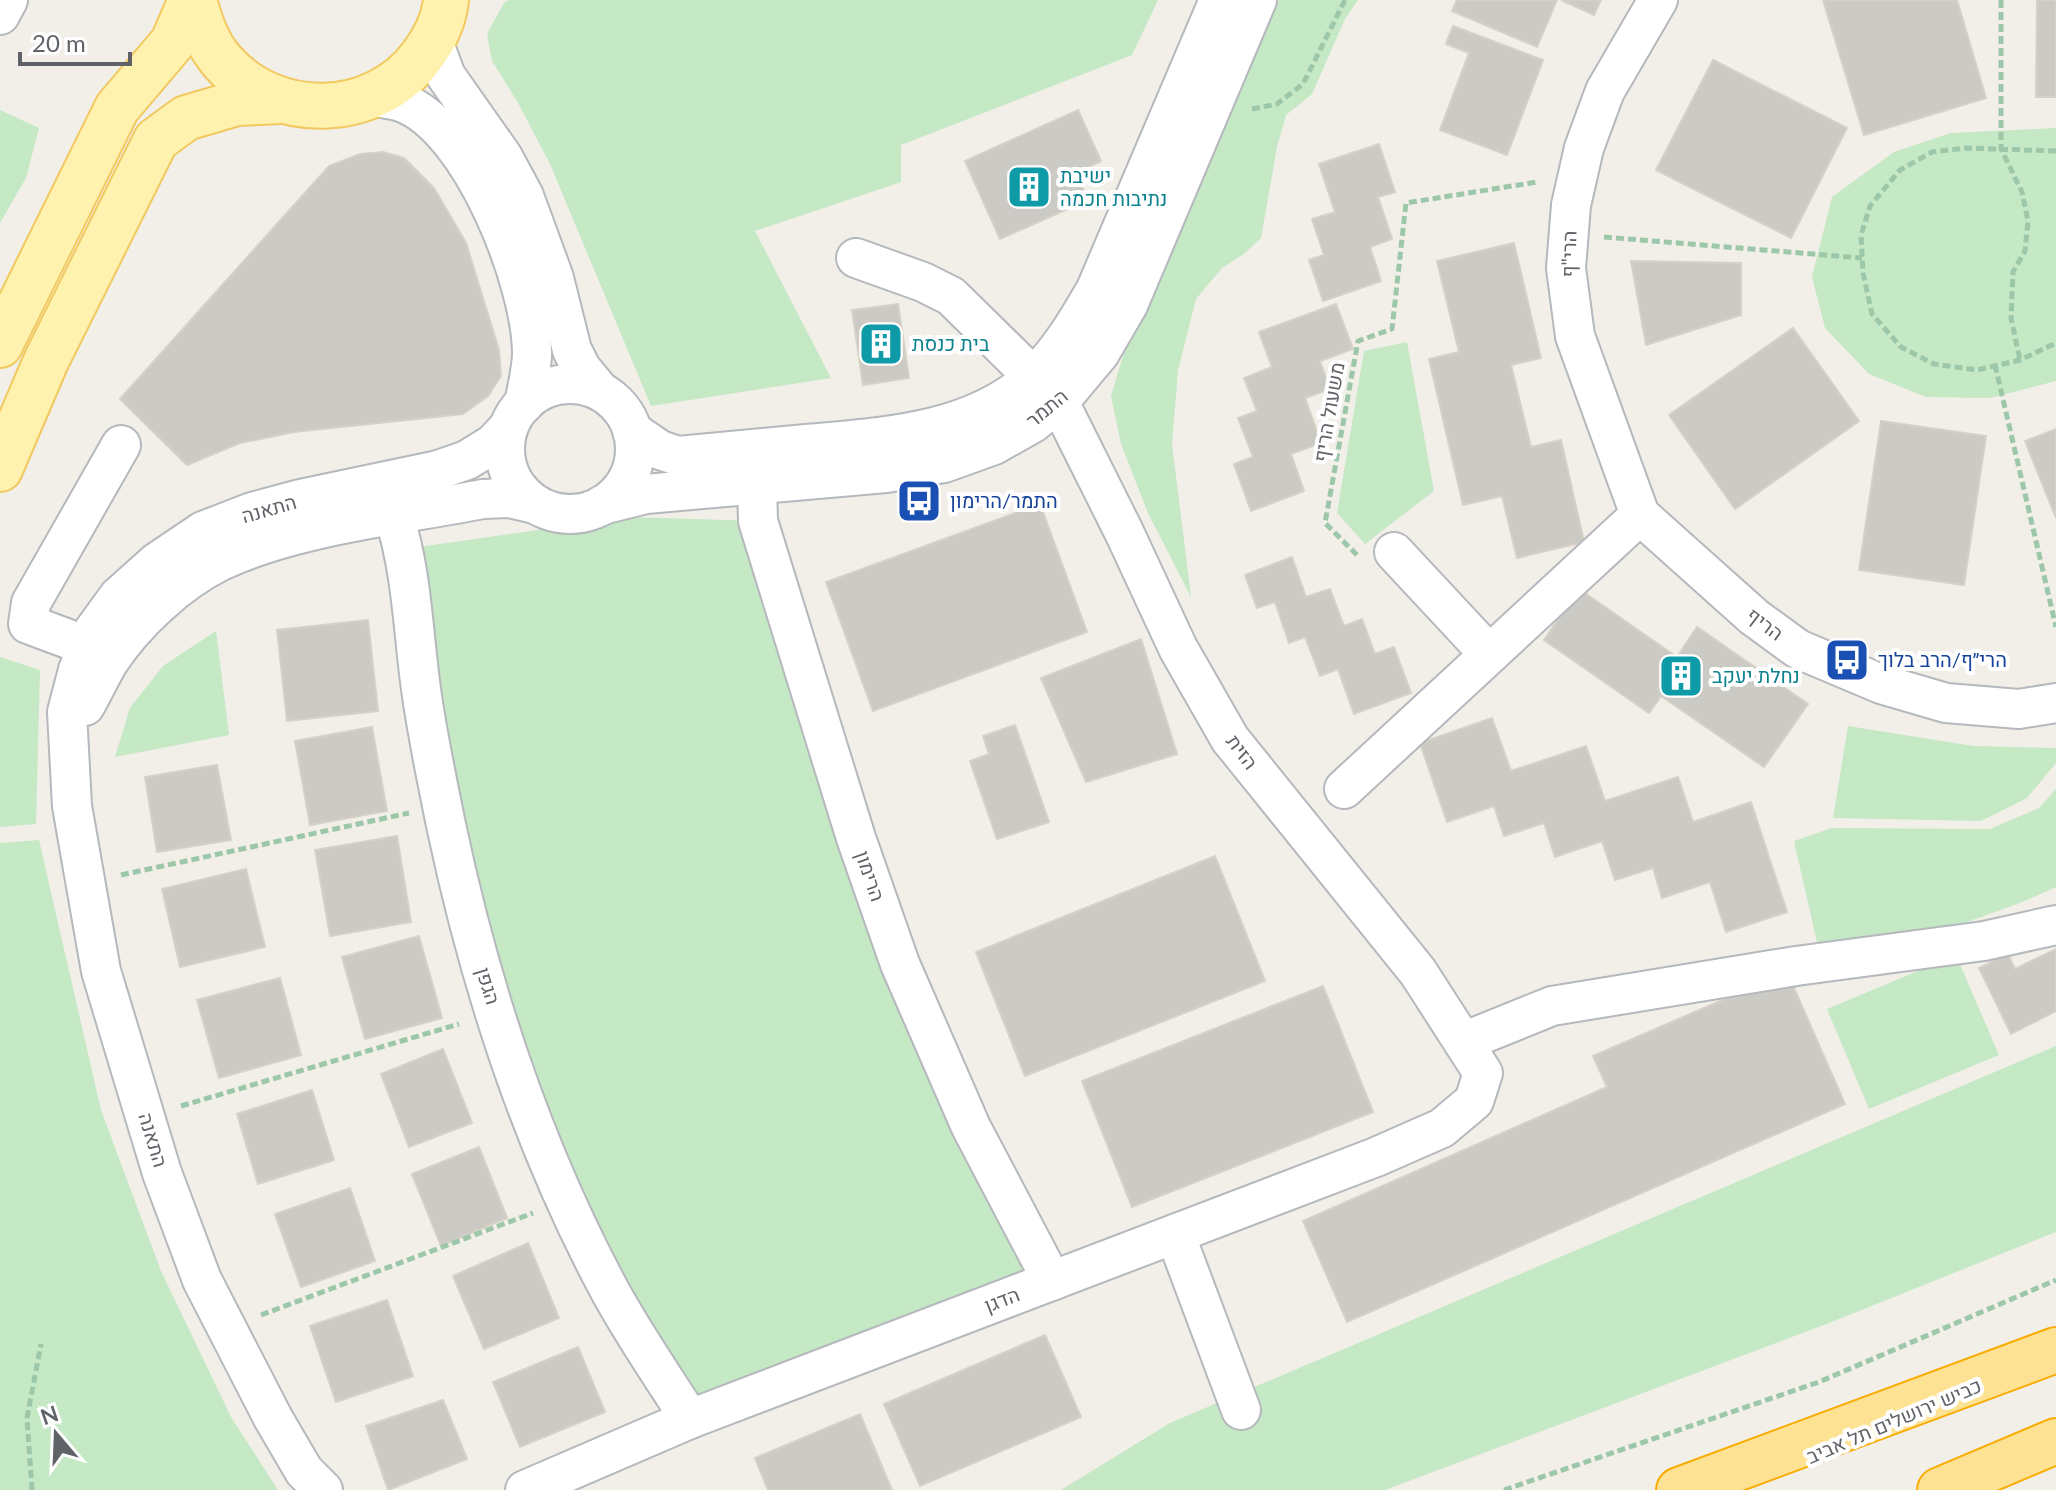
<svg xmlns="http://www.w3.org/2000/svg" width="2056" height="1490" font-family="Lato,Heebo,sans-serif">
	<rect width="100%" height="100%" fill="#f1efe8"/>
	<!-- green -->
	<g fill="#c5e8c5">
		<path d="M509,0H1158L1132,55L901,145V182L755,231L831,378L651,406L550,164L517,101L492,61L487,34L504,3Z"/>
		<path d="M1279,0H1358L1345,19L1312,94L1286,115L1277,147L1261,238L1245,253L1222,268L1196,299L1178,370L1172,444L1191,597L1148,513L1121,444L1111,396L1123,356L1161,264Z"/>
		<path d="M0,110L39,128L26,178L0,223Z"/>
		<path d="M2056,128V381L1990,398L1926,397L1869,374L1825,328L1812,277L1832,197L1894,152L1951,133Z"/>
		<path d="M1407,342L1434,491L1365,544L1337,513L1364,351Z"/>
		<path d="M630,517L758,521L856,838L1052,1281L690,1419L504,1039L405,549Z"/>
		<path d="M216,631L229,735L115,757L130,708L163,666Z"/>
		<path d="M0,657L40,670L36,824L0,827Z"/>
		<path d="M1848,726L1973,746L2056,748V763L2027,798L1981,821L1833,818Z"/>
		<path d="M2056,789V887L2020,903L1824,973L1794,841L1832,828L1990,829L2039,808Z"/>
		<path d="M39,840L101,1110L161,1271L231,1417L278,1490H0V843Z"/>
		<path d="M1956,955L1999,1055L1869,1109L1827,1009Z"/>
		<path d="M2056,1046V1232L1829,1323L1385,1490H1061L1170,1423Z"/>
	</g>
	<!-- building -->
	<g fill="#cccac5" stroke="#d6d1c6" stroke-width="2">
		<path d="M1457,0H1557L1537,47L1452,11Z"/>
		<path d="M1561,0H1601L1594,15Z"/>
		<path d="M1823,0H1957L1986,98L1864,135Z"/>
		<path d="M2037,0H2056V97H2036Z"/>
		<path d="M1453,26L1543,60L1507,155L1440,130L1469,53L1446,44Z"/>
		<path d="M1713,60L1847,128L1791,238L1656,170Z"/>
		<path d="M1078,110L1101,161L1076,173L1088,200L1000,239L965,161Z"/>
		<path d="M1379,144L1395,192L1378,197L1392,239L1370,247L1381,281L1323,301L1309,260L1324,255L1312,219L1335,212L1319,164Z"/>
		<path d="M383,152L404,158L434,188L466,243L499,350L501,376L488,396L463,414L294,432L240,443L187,465L120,399L329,166L360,154Z"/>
		<path d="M1514,243L1541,358L1511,365L1531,447L1561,440L1584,542L1517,558L1502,496L1463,505L1429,359L1459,352L1437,261Z"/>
		<path d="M1631,261L1741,263V315L1646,345Z"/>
		<path d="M898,304L909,378L863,385L852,310Z"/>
		<path d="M1336,304L1353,349L1320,361L1330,389L1305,398L1321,443L1291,454L1304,491L1251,511L1234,464L1253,457L1238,418L1257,411L1244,378L1272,367L1259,332Z"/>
		<path d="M1793,328L1859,421L1735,509L1669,415Z"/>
		<path d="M1881,421L1986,436L1964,585L1859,570Z"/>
		<path d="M2056,429V518L2025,441Z"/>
		<path d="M1040,504L1087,632L873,711L826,582Z"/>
		<path d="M1292,557L1306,597L1330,589L1344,626L1362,619L1375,654L1394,647L1411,693L1354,714L1338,669L1320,676L1305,637L1289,643L1275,602L1257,608L1245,575Z"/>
		<path d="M1579,589L1677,657L1697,627L1808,704L1764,767L1661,696L1649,713L1544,640Z"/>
		<path d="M368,620L378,711L287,721L277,630Z"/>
		<path d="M1141,639L1177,754L1086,782L1041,678Z"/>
		<path d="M1492,718L1511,771L1586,746L1605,801L1678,777L1693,822L1751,802L1787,912L1726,932L1710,882L1662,898L1653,868L1615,880L1602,841L1555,857L1544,823L1504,836L1494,806L1447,822L1420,743Z"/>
		<path d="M1015,725L1049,822L997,839L970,761L989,754L983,736Z"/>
		<path d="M372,727L387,811L310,825L295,741Z"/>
		<path d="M217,765L231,840L157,852L145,777Z"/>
		<path d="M397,836L411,922L330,936L315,850Z"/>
		<path d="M1215,856L1265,981L1025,1076L976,952Z"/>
		<path d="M246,869L265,947L180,967L162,889Z"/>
		<path d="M419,936L442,1018L365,1039L342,957Z"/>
		<path d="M2056,949V1011L2011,1034L1979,968L2008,954L2015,969Z"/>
		<path d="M1787,972L1845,1104L1347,1322L1303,1221L1607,1087L1593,1056Z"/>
		<path d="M280,978L301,1055L219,1078L197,1000Z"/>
		<path d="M1323,986L1373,1112L1132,1207L1082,1081Z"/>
		<path d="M443,1049L472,1123L409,1147L381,1074Z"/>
		<path d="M312,1090L334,1160L258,1184L237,1114Z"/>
		<path d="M479,1147L507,1218L441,1246L412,1174Z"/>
		<path d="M350,1188L375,1261L301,1287L275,1214Z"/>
		<path d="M528,1243L559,1318L484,1349L453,1276Z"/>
		<path d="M387,1300L413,1376L336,1402L310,1326Z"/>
		<path d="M1045,1335L1081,1417L920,1486L884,1404Z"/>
		<path d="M578,1347L605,1412L520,1447L493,1382Z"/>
		<path d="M443,1400L467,1459L388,1490L366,1426Z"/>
		<path d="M860,1414L892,1490H768L755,1458Z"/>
	</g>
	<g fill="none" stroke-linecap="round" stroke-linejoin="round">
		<!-- minor casing -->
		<g stroke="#b5b8bc" stroke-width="42">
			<g id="minor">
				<path d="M1658,0L1605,91L1584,148L1571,205L1566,268L1575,336L1640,515L1754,617L1798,649L1881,684L1946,703L2019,709L2056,703"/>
				<path d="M0,15L8,0"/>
				<path d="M433,41L446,76L503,157L524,196L554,278L572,350L581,368L599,390"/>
				<path d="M371,96C380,98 392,99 401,102C472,127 533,286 532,356C531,372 527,388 524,404"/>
				<circle cx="570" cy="449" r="65"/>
				<path d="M632,431L660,450L678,456C721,452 763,448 806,444C884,437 971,433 1032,378C1059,353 1078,320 1096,289L1219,0"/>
				<path d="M756,449L758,521L856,838L900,964L971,1127L1052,1281"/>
				<path d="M602,505L646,494L886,473L944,463L994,445L1033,423L1059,402L1100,353L1128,305L1257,0"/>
				<path d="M394,516C412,572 413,631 421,689C427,734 437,780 446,825C480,986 532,1146 610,1291C634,1335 663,1377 690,1419"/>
				<path d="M1394,552L1489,654"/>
				<path d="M87,646L28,624L31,603L121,445"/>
				<path d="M85,706C93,692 100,677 108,663C134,623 178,582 221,561C295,526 401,515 483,499L509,498L535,504"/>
				<path d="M1344,789L1640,515"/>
				<path d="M1463,1042L1552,1006L1796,966L1984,941L2056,925"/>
				<path d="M1175,1234L1241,1410"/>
				<path d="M323,1490L304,1471L273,1418L202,1280L162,1173L101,971L72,806L67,712L78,670L94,630L118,597L157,562L203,531L252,512L300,499L438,470L467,460L493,444L507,429"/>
				<path d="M525,1490L690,1419L1376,1157L1442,1128L1474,1101L1483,1073L1418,972L1230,739L1178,648L1124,532L1059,402L951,296L923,282L856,258"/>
			</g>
		</g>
		<!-- major casing -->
		<g stroke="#f2c960" stroke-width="48">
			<g id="major">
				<path d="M194,0C200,22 207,44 222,61C274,122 374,121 422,56C434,40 444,21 446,0"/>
				<path d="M0,345L117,108L173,42L191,0"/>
				<path d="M0,469L46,361L156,140L186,118L237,103L281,101"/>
			</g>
		</g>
		<!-- highway casing -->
		<g stroke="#f9ab00" stroke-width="48">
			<g id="highway">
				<path d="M1679,1490L2056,1350"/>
				<path d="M1940,1490L2056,1441"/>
			</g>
		</g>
		<!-- path -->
		<g stroke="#9cc7a9" stroke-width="5" stroke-dasharray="8 4" stroke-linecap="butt">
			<path d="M2001,0V149L2022,192L2028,221L2025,251L2013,272L2011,318L2020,360"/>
			<path d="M1252,109L1277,104L1303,84L1345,0"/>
			<path d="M2056,151L1966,148L1932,152L1900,170L1870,206L1861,235L1863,273L1872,314L1901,347L1934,364L1977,370L2020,360L2056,343"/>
			<path d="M1604,237L1862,258"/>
			<path d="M1995,365L2056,627"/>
			<path d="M1357,555L1325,523L1358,341L1392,329L1406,203L1537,182"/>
			<path d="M121,875L409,813"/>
			<path d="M181,1106L459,1024"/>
			<path d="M261,1315L533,1213"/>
			<path d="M32,1490L27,1418L41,1344"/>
			<path d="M1504,1490L1819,1382L2056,1280"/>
		</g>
		<!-- minor -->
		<use href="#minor" stroke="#fff" stroke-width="38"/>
		<!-- major -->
		<use href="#major" stroke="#fff2af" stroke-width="44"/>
		<!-- highway -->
		<use href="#highway" stroke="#fde293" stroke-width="44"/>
	</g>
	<!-- icons -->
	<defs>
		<g id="building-square" transform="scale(2.3)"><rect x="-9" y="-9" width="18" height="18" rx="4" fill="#0f9aa8" stroke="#fff"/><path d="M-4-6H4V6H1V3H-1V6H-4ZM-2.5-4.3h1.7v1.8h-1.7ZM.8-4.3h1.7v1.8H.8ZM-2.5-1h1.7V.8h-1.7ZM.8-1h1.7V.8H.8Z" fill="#fff"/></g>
		<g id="bus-square" transform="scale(2.3)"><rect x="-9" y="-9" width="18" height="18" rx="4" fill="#1a4fb4" stroke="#fff"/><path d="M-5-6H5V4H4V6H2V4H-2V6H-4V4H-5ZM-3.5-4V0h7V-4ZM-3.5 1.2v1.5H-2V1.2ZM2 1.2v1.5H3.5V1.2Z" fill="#fff"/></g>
	</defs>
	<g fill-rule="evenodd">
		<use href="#building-square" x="1029" y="187"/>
		<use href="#building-square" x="881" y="344"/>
		<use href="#bus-square" x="919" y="501"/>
		<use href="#bus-square" x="1847" y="660"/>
		<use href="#building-square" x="1681" y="676"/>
	</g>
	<g text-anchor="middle" stroke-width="8" stroke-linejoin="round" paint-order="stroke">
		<!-- culture labels -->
		<g font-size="20" fill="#0d838f" stroke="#fff" text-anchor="start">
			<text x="1060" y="183">ישיבת<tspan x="1060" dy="23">נתיבות חכמה</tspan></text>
			<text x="912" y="351">בית כנסת</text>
			<text x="1712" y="683">נחלת יעקב</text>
		</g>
		<!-- street labels -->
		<g font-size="20" fill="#5f6368" stroke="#fff">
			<text transform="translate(1569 254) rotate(-89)" y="7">הרי"ף</text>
			<text transform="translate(1047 408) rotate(-40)" y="7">התמר</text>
			<text transform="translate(1329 412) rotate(-80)" y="7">משעול הריף</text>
			<text transform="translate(269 509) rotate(-16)" y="7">התאנה</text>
			<text transform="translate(1765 624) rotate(37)" y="7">הריף</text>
			<text transform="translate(1242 752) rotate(53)" y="7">הזית</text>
			<text transform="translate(870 876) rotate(71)" y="7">הרימון</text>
			<text transform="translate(488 986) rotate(73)" y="7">הגפן</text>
			<text transform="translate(153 1140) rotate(73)" y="7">התאנה</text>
			<text transform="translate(1002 1300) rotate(-21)" y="7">הדגן</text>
			<text transform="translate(1894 1421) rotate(-23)" y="7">כביש ירושלים תל אביב</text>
		</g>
		<!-- transit labels -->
		<g font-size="20" fill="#164399" stroke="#fff" text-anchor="start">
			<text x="950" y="508">התמר/הרימון</text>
			<text x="1878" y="667">הרי״ף/הרב בלוך</text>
		</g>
	</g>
	<!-- north arrow -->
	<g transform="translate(56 1434) rotate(341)" stroke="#ffffff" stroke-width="6" paint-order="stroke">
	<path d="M0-6L14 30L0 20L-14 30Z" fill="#5f6368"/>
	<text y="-12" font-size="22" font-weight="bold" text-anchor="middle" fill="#5f6368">N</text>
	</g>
	<!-- scale -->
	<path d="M20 52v12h110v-12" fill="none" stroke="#5f6368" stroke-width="4"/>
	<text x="32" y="52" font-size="24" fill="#5f6368" stroke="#ffffff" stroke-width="6" paint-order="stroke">20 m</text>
</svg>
